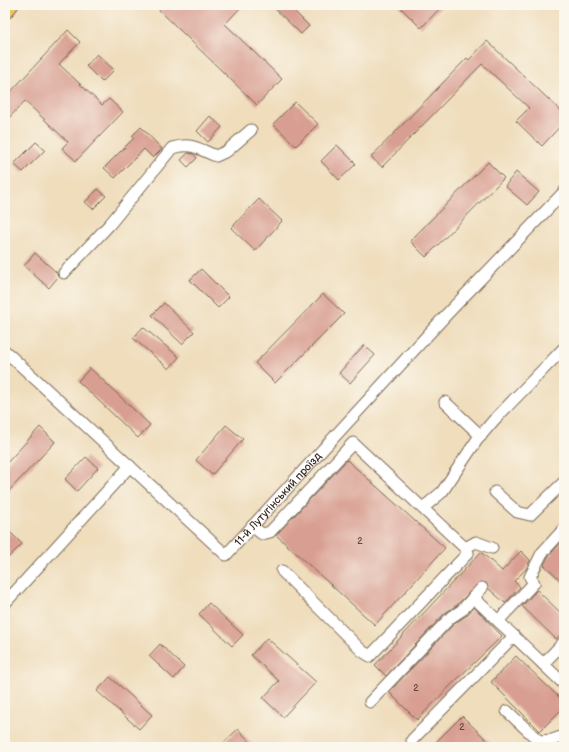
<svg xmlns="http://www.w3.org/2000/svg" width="569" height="752" font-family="'Balsamiq Sans',sans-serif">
	<rect width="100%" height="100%" fill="#fbf7ec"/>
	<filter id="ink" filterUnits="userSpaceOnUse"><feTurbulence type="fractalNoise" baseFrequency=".025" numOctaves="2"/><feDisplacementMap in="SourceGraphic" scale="8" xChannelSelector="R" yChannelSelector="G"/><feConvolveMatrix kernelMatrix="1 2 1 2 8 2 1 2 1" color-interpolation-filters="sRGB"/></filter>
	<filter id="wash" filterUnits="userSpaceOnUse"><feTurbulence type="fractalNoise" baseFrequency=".012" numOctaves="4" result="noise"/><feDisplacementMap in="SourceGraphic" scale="16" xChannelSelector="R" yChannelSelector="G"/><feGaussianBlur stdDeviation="0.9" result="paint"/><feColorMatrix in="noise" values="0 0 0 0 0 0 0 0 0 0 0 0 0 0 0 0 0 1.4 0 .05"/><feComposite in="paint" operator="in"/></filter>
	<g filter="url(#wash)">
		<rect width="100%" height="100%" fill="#efddbc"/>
		<g id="blocks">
			<!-- building -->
			<g fill="#d89e91">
				<path d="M154,5H243L225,24L282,79L257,105Z"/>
				<path d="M271,5H288L309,26L301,34Z"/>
				<path d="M398,5H443L421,28Z"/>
				<path d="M68,30L80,42L59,64L102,105L109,99L123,112L76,161L62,148L68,142L25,101L5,122V98Z"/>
				<path d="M487,41L564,114V122L542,146L516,121L529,108L482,64L382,167L371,157L467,58L469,60Z"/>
				<path d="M97,54L114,70L102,82L86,66Z"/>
				<path d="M295,102L318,124L296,146L273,124Z"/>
				<path d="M210,116L222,127L208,142L197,131Z"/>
				<path d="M141,127L162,149L153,158L144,149L115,178L104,168L134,138L132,136Z"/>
				<path d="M36,142L45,150L23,172L14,164Z"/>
				<path d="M337,145L356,164L339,180L321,161Z"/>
				<path d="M188,153L193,154L197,158L188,167L181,160Z"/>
				<path d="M488,162L504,178L426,257L410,241Z"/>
				<path d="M516,172L539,192L527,205L505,186Z"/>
				<path d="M98,189L106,196L93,209L85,202Z"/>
				<path d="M259,199L282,221L255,251L231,228Z"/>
				<path d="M35,253L57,273L58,277L49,288L24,266Z"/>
				<path d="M201,269L229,297L218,308L190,280Z"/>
				<path d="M323,294L344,314L275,383L255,363Z"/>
				<path d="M164,303L194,332L182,344L152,315Z"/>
				<path d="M143,327L179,357L169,369L133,338Z"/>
				<path d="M364,345L375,355L350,383L339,373Z"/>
				<path d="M90,368L150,425L138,438L78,381Z"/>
				<path d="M226,425L243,439L212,475L196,460Z"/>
				<path d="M40,427L55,442L5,495V465Z"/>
				<path d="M86,457L98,468L77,491L65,479Z"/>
				<path d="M347,460L445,548L375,625L276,535Z"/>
				<path d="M10,532L22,544L5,561V538Z"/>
				<path d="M564,539V584L544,565L548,557Z"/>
				<path d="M521,551L530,560L526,569L514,581L520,587L505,603L489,589L486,583L480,582L457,605L445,613L386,676L375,665L481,552L502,571Z"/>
				<path d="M537,590L564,616V631L556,639L522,606Z"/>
				<path d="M209,603L243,635L232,646L199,614Z"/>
				<path d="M474,607L502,636L448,688L417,720L389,692L455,623L466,616Z"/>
				<path d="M267,638L316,682L283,717L263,698L279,681L251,655Z"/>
				<path d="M160,644L184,667L174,679L149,656Z"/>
				<path d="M516,656L564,702V707L540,731L491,682Z"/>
				<path d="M110,677L152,715L139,729L97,691Z"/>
				<path d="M462,716L494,747H439L435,743Z"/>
				<path d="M238,729L255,747H219Z"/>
			</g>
		</g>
	</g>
	<g filter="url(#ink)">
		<use href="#blocks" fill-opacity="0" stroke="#7a6955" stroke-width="1"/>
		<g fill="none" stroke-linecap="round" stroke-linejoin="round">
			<!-- minor casing -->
			<g stroke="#7a6955" stroke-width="13">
				<g id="minor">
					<path d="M64,273L110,224L172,148C192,142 198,149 216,156L227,151L251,130"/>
					<path id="s1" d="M5,351L226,555L447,314L564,192"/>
					<path d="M445,402L481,436"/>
					<path d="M495,492L517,512L530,515L564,482"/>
					<path d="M423,508L442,492L477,440L494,420L564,348"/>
					<path d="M252,526L262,534L270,532L353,443L465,548L468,553L370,656L362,651L282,571"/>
					<path d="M465,548L476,542L492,548"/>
					<path d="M473,597L564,684"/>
					<path d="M5,603L130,466"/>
					<path d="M498,621L534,583L530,577L542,553L564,529"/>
					<path d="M543,664L564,642"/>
					<path d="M370,702L450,618L462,610L482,588"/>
					<path d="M507,711L539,741L552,740L564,736"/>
					<path d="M412,740L514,636"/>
				</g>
			</g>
			<!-- major casing -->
			<g stroke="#7a6955" stroke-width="16">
				<path id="major" d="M5,12L11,5"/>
			</g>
			<!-- minor -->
			<use href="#minor" stroke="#fff" stroke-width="11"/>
			<!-- major -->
			<use href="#major" stroke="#edc569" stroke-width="14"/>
		</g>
	</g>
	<g text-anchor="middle" stroke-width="3.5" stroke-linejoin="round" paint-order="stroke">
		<!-- number labels -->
		<g font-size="9" fill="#62473b">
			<text x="360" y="544">2</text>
			<text x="416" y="691">2</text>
			<text x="462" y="730">2</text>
		</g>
		<!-- street labels -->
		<g font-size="11" fill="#3b2a1e" stroke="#fbf7ec">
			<text dy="4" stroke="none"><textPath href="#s1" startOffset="377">11-й Лутугінський проїзд</textPath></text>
		</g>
	</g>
	<!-- margin -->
	<rect width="569" height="752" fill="none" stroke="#fbf7ec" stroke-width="20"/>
</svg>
